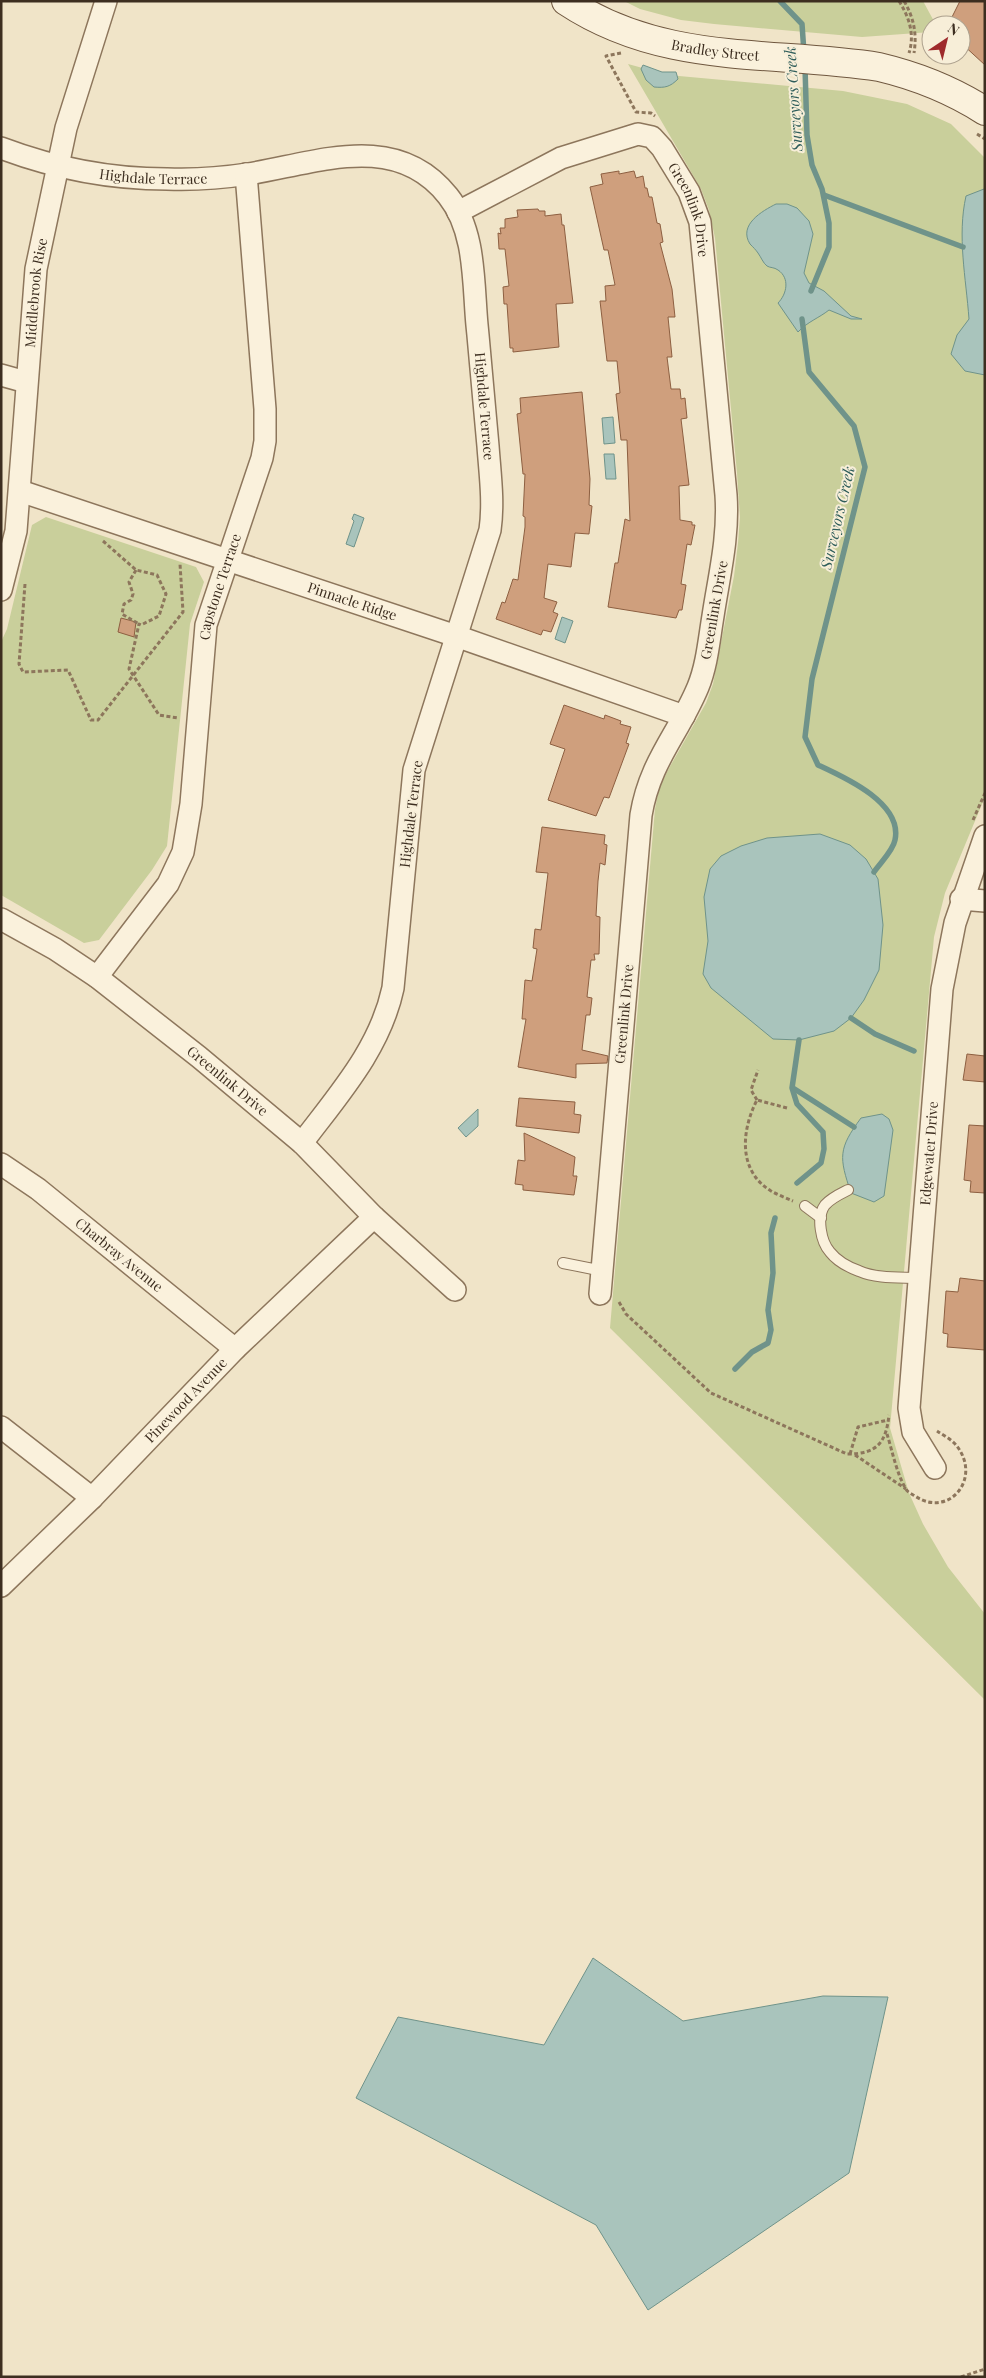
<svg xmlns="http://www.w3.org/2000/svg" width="986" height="2378" font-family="'Playfair Display',serif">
	<rect width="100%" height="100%" fill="#f0e4c8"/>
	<!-- green -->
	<g fill="#c9cf9b">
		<path d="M624,1H923L936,25H931V32L862,37L714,24L681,20L640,9Z"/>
		<path d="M628,64L668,75L843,91L907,104L951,124L985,158V797L945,893L934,937L890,1428L909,1493L923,1524L948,1567L985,1614V1700L610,1328L655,809L659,789L668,770L706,703L713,684L734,576L738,543L740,517L737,473L715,238L709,210L701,189Z"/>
		<path d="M46,517L196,567L204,582L190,624L167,846L152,870L99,940L84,943L1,895V642L7,629L32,525Z"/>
	</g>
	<!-- water -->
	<g fill="#a9c4bc" stroke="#6f938a">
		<path d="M643,65L662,72H676L678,79C670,87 665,88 654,87L646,80L641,69Z"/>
		<path d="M984,189H985V375L965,371L951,354L957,335L969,319C966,278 957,236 966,196Z"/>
		<path d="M776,204H787L797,208L809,221L813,234L804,273L809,283L824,291L851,316L862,319H851L829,310C819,318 807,322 798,332L778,303C787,294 790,278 778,270C774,267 770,268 767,266C763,263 761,257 758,253C756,250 753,247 750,244C738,225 762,211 776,204Z"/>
		<path d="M613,417L615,443L604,444L602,418Z"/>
		<path d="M604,454H614L616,479H606Z"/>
		<path d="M354,514L364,518L354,547L346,544L354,521L352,519Z"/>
		<path d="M562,617L573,621L565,643L555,639Z"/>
		<path d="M820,834L850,845L866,859L878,879L883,925L879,970L864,1000L851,1018L834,1031L799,1040L773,1039L711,988L703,974L708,941L704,897L710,869L721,856L741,846L767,838Z"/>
		<path d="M478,1109V1126L466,1137L458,1128Z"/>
		<path d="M882,1114L889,1119L893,1130L884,1196L874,1202L851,1193C839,1157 838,1149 861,1118Z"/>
		<path d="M593,1958L683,2021L823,1996L888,1997L849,2173L648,2310L596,2225L356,2098L398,2017L544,2045Z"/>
	</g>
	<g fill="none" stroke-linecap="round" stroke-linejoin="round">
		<!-- stream -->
		<g stroke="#6f938a" stroke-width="5.5">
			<path d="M780,1L802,24L804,53"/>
			<path d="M805,67L807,135L812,165L822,189L829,223V247L811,291"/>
			<path d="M824,195L963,247"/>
			<path d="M802,319L809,372L854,426L865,467L812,679L805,737L818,765C844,777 903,803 895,840C893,851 880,863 874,872"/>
			<path d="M851,1018L875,1034L914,1051"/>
			<path d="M793,1088L854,1127"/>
			<path d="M797,1183L821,1163L824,1149L823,1132L797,1104L792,1088L799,1040"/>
			<path d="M735,1369L752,1352L768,1343L771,1330L768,1310L773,1273L771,1233L775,1218"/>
		</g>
	</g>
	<!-- building -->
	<g fill="#cf9f7d" stroke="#8d5f41">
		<path d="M960,1H985V65L961,43V25H948Z"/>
		<path d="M619,171V174L634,171L636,178L643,176L645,188H647L649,197H652L657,223L660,224L663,242L660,243L672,289L675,317H668L672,357H667L671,389H680L681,399L685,398L687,418L681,419L689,485L679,486L680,520L692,522V525H695L691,545L687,544L681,584L686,585L682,610H679L676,618L608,607L615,563H618L625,519L630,521L627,440H621L616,394L620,393L617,361H607L600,301H606L605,286L615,285L608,250H604L590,187L603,184L601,174Z"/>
		<path d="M538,209L539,211H545V216L561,214L562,225H564L573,303L556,304L559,347L513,352V348H510L507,304H504L503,287L509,286L505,249H499L498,233L501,234L500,228H505V219L518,217L517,210Z"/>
		<path d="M582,392L590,479L589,505L592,506L589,534L575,533L571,567L548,564L544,598L557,602L553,612L558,614L551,632L543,630L541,635L496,619L502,602L505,603L513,579L518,580L525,527V517L523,516L525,474H523L517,414L521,413L520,398Z"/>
		<path d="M121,618L136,622L134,637L118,632Z"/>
		<path d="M564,705L604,719L605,715L621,721L620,724L631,727L626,743L629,744L609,798L604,797L596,816L548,800L565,749L550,744Z"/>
		<path d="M542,827L605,835L604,844L607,845L605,865L600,863L598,881L596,916L600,917L599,954H594L595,960H591L587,997L592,998L590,1015H586L582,1050L608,1056L607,1063L576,1064V1078L518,1067L526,1019H522L525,980L532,981L537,949L533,948L535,929L541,930L548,873L536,872Z"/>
		<path d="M967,1054L985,1056V1082L963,1080Z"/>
		<path d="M519,1098L575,1102L574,1114L581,1115L579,1133L516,1126Z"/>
		<path d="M969,1125L985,1126V1193L970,1192L971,1181L964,1180Z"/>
		<path d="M524,1133L575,1157L573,1176H577L574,1195L523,1190V1185L515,1184L518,1160L525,1161Z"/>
		<path d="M960,1278L985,1281V1350L947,1347L948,1334L943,1333L946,1291L958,1292Z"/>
	</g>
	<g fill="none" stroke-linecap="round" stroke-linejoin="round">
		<!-- lane casing -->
		<g stroke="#8d765c" stroke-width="12">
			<g id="lane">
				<path d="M848,1190C840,1194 831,1198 825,1205C816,1217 821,1242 830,1252C837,1261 848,1267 859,1271C877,1279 900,1277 920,1278"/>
				<path d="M805,1206L821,1218"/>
				<path d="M563,1263L603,1271"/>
			</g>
		</g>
		<!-- street casing -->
		<g stroke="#8d765c" stroke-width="24">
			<g id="street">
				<path id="s1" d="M1,148C54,168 111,179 167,179C194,180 222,178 248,174C317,163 396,130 448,196C476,231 473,283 477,325C481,365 484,405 488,446C490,474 494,502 490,530L414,770L393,988C380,1049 338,1095 302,1143"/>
				<path id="s2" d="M458,212L561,158L638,134L652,137L662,148L689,192L700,222L726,495C729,537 719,576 713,616C709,640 707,665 698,687C678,735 650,761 641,815L600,1294"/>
				<path d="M1,375L26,382"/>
				<path id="s3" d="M20,491L456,636L684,716"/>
				<path id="s4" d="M1,590L16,531L36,269L66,128L106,1"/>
				<path d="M961,899L985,901"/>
				<path id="s5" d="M1,919L55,949L97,977L199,1057L302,1143L374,1217L455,1290"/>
				<path id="s6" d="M97,977L168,884L183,852L191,804L206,625L262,458L265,441V409L246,174"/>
				<path id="s7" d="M1,1164L38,1189L235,1349"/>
				<path d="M1,1427L92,1498"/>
				<path id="s8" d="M935,1468L913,1432L909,1408L942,989L955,923L985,836"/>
				<path id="s9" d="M1,1586L92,1498L235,1349L374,1217"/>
			</g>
		</g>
		<!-- secondary casing -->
		<g stroke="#6f573f" stroke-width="30">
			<g id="secondary">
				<path id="s10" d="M566,1C664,66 770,50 879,67C917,76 952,90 985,111"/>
			</g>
		</g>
		<!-- path -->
		<g stroke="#8d765c" stroke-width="3" stroke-dasharray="4 2.5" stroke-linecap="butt">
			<path d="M899,1C909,17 915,34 909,53"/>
			<path d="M904,1C914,18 917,34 914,53"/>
			<path d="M621,53L606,56L636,112L651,113L655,116"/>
			<path d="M977,134L985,139"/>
			<path d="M103,541L136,570L157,575L166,594L159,616L141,625L139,624L129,669L159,715L178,718"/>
			<path d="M136,570L129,582L133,594L131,600L124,604L122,614L139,624"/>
			<path d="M25,584L19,664L23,672L68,670L91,720H98L183,612L180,564"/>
			<path d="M973,820L985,793"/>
			<path d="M757,1100L751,1090L758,1070"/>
			<path d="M787,1108L757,1100C741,1131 738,1171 771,1191C778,1195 786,1198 793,1201"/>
			<path d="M619,1302L626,1314L711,1393L847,1454C877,1454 886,1443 889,1415"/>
			<path d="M887,1434C892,1450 897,1475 906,1489C907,1492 912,1494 915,1496C949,1519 983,1478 956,1445C951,1439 943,1435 937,1431"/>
			<path d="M850,1454L858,1427L888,1420"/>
			<path d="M855,1455L906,1489"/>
			<path d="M961,2377L985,2369"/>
		</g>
		<!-- lane -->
		<use href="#lane" stroke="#faf1dc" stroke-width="10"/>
		<!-- street -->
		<use href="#street" stroke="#faf1dc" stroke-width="21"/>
		<!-- secondary -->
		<use href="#secondary" stroke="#faf1dc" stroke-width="28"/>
	</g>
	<g text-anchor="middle" stroke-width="4" stroke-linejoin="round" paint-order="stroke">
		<!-- street labels -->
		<g font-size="14" fill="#3d2e20" stroke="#f7eed8">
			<text dy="5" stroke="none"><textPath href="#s10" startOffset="159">Bradley Street</textPath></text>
			<text dy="5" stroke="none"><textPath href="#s1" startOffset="156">Highdale Terrace</textPath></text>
			<text dy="5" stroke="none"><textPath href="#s2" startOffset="295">Greenlink Drive</textPath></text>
			<text dy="5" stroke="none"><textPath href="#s4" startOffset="300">Middlebrook Rise</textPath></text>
			<text dy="5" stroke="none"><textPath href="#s1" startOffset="681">Highdale Terrace</textPath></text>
			<text dy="5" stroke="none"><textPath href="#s6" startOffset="421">Capstone Terrace</textPath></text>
			<text dy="5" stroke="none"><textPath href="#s3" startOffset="350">Pinnacle Ridge</textPath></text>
			<text transform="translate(714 610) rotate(-80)" y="5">Greenlink Drive</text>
			<text transform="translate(411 814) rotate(-83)" y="5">Highdale Terrace</text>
			<text transform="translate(624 1014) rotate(-85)" y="5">Greenlink Drive</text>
			<text dy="5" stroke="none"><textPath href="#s5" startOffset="279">Greenlink Drive</textPath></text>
			<text dy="5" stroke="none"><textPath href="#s8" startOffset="322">Edgewater Drive</textPath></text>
			<text dy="5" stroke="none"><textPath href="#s7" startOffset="149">Charbray Avenue</textPath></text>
			<text dy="5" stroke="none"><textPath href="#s9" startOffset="262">Pinewood Avenue</textPath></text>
		</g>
		<!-- water labels -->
		<g font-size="15" font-style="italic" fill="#2f5d5a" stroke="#f7eed8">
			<text transform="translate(794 99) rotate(-94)" y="5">Surveyors Creek</text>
			<text transform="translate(838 518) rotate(-77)" y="5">Surveyors Creek</text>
		</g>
	</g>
	<!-- border -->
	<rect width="986" height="2378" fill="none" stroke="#3d2e20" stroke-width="5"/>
	<!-- north arrow -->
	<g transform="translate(946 40) rotate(35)"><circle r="24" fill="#f7eed8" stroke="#ada18e"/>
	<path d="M0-4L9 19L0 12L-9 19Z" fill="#9e2a2b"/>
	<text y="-8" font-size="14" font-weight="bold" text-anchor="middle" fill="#3d2e20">N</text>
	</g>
</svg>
